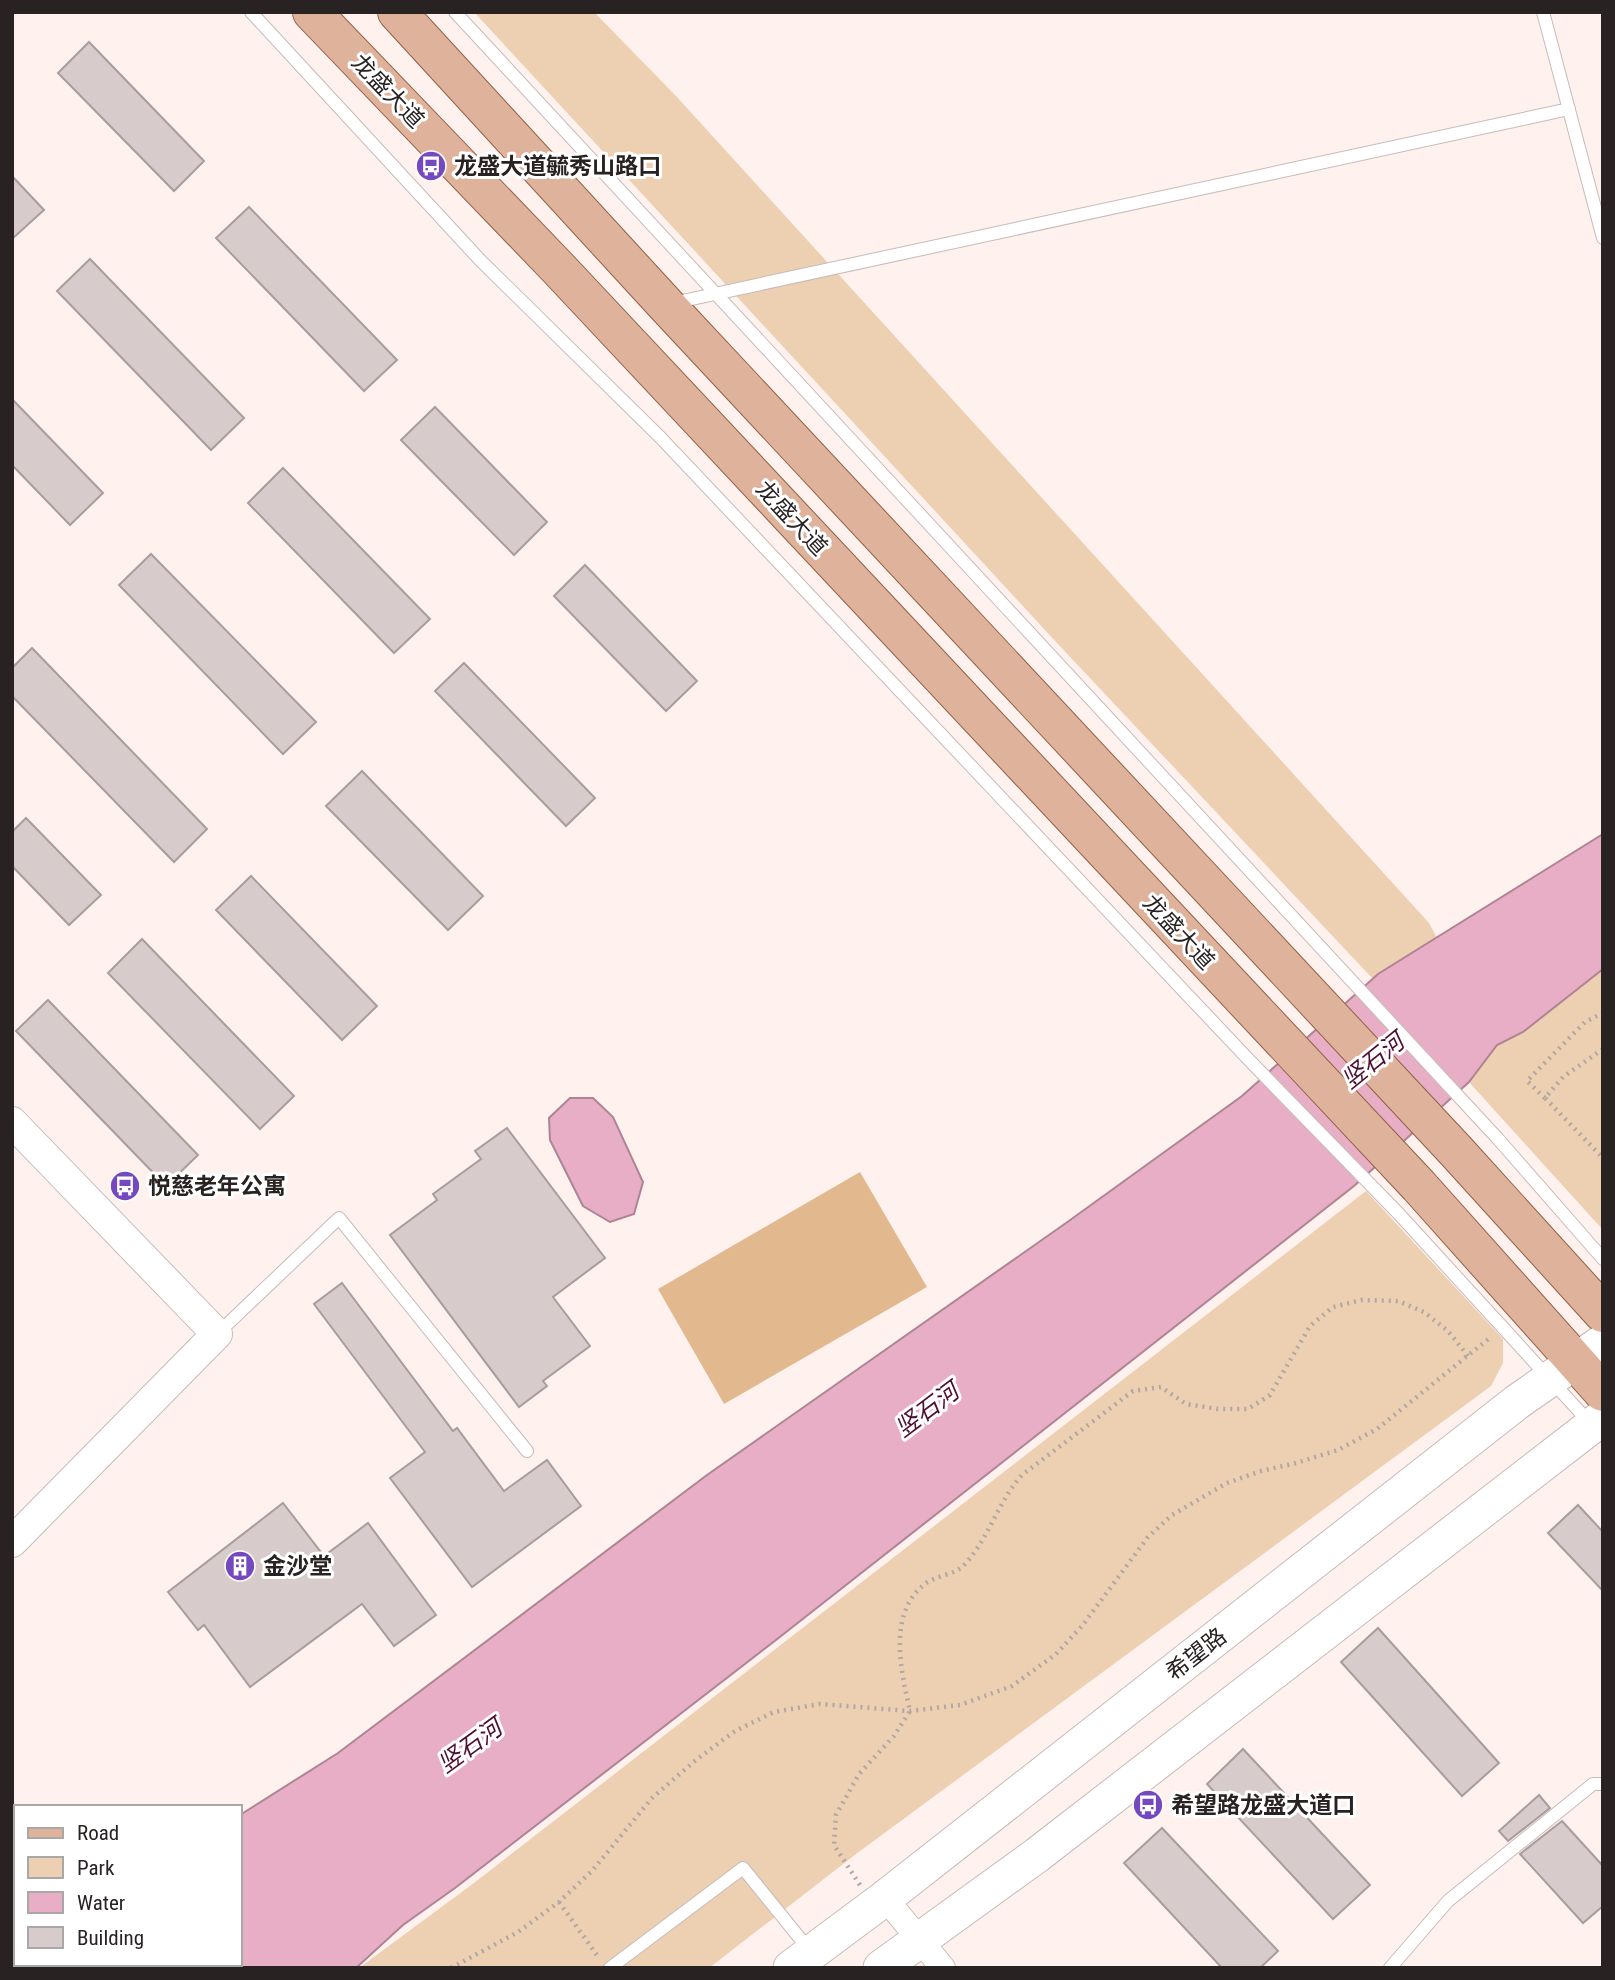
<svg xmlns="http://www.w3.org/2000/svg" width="1615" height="1980" font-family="'Roboto Condensed','Noto Sans SC',sans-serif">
	<rect width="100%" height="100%" fill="#fef1ee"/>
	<!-- green -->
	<g fill="#edcfb1">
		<path d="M474,12H594L676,96L1429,923L1437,938L1373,979L1057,643Z"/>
		<path d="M1603,969V1230L1469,1082L1497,1045L1523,1032Z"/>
		<path d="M1366,1191L1503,1339V1363L1491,1386L856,1854L709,1968H359L474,1883Z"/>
	</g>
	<!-- forest -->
	<path fill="#e2b98f" d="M860,1172L927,1287L724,1404L658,1289Z"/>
	<!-- water -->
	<g fill="#e8aec5" stroke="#ae8494" stroke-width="2">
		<path d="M1603,834V969L1523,1032L1497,1045L1469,1082L1354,1186L776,1640L455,1888L403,1925L356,1968H12V1931L16,1928V1964H240V1815L338,1753L707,1475L1066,1223L1242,1096L1378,974Z"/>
		<path d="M570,1098H593L613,1117L643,1182L634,1214L610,1222L583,1206L550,1140L549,1118Z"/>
	</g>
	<!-- building -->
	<g fill="#d8cbcc" stroke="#a99c9d" stroke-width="2">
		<path d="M89,42L204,161L174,191L58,73Z"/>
		<path d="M12,176L44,210L12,239Z"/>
		<path d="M249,207L397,360L364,391L216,238Z"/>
		<path d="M90,259L244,418L211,450L57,291Z"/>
		<path d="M12,399L103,493L70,525L12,465Z"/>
		<path d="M435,407L547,522L514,555L401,440Z"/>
		<path d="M283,468L430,619L394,653L248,503Z"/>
		<path d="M151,554L316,722L283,754L119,585Z"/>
		<path d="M585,565L697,681L666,711L554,596Z"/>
		<path d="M32,648L207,829L174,862L12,696V668Z"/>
		<path d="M464,663L595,798L566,826L435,691Z"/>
		<path d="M362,771L483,896L448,930L326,806Z"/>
		<path d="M26,818L101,895L69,925L12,866V832Z"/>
		<path d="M251,876L377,1006L342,1040L216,910Z"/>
		<path d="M142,939L294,1096L260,1129L108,973Z"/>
		<path d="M48,1000L198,1155L166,1186L16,1031Z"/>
		<path d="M507,1128L605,1258L553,1297L590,1346L543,1381L547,1386L519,1407L390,1235L437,1200L433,1194L481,1159L475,1151Z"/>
		<path d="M342,1283L453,1431L457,1428L504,1491L547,1460L581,1506L472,1587L390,1478L425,1452L314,1304Z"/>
		<path d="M283,1503L324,1556L368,1523L436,1615L394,1646L362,1604L250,1687L204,1625L198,1630L168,1592Z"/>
		<path d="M1578,1505L1603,1532V1591L1548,1533Z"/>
		<path d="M1378,1628L1499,1763L1462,1796L1341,1662Z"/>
		<path d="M1243,1749L1370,1885L1333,1919L1207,1784Z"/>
		<path d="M1539,1795L1550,1808L1508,1841L1499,1831Z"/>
		<path d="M1562,1821L1603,1866V1906L1583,1923L1520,1854Z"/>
		<path d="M1162,1828L1278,1951L1260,1968H1222L1124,1863Z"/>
	</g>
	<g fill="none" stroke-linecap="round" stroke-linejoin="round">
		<!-- service casing -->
		<g stroke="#c7bbb8" stroke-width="14">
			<g id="service">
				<path d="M251,12L480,260L660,437L1249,1060L1399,1214L1590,1423"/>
				<path d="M455,12L1499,1140L1603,1259"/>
				<path d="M1543,12L1603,238"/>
				<path d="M673,303L1569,109"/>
				<path d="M217,1334L339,1218L527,1451"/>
				<path d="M610,1968L743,1868L811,1952"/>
				<path d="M1390,1968L1448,1901L1593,1784H1603"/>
			</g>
		</g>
		<!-- minor casing -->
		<g stroke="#c7bbb8" stroke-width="26">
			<path id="minor" d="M885,1898L943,1968"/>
		</g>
		<!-- tertiary casing -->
		<g stroke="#c7bbb8" stroke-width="32">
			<path id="tertiary" d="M12,1122L217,1334L12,1542"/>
		</g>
		<!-- secondary casing -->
		<g stroke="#c7bbb8" stroke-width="37">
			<g id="secondary">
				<path d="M791,1968L885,1898L1517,1402L1603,1342"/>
				<path d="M881,1968L1037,1855L1603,1417"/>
			</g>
		</g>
		<!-- primary casing -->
		<g stroke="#915f45" stroke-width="40">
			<g id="primary">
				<path d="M312,12L559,269L1419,1186L1603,1392"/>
				<path d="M397,12L666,305L1456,1151L1603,1313"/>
			</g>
		</g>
		<!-- path -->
		<g stroke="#b1a7a4" stroke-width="4.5" stroke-dasharray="2 5" stroke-linecap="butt">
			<path d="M1603,1049L1563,1077L1545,1098L1603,1158"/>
			<path d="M1545,1098L1527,1081L1585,1022L1603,1013"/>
			<path d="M860,1885L834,1845L836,1815L859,1774L894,1736L910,1711C901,1671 887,1613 925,1584C936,1575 955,1575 964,1565C989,1539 998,1501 1022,1475L1133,1391L1161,1387L1186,1404L1218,1409H1248L1270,1395L1310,1326L1333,1307L1362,1300L1398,1301L1424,1312L1448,1331L1468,1356"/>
			<path d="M559,1902L599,1958"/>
			<path d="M451,1968L518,1932L559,1902L592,1871L652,1798L696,1760L735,1731L774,1712L820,1704L910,1711L960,1705L1012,1686L1056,1654L1082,1626L1148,1537L1172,1515L1227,1483L1261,1471L1296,1463L1338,1450L1377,1429L1492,1336"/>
		</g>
		<!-- service -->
		<use href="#service" stroke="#fff" stroke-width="12"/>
		<!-- minor -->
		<use href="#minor" stroke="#fff" stroke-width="24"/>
		<!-- tertiary -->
		<use href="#tertiary" stroke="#fff" stroke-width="30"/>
		<!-- secondary -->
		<use href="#secondary" stroke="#fff" stroke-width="35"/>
		<!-- primary -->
		<use href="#primary" stroke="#dfb39b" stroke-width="38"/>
	</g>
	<!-- icons -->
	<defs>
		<g id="bus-disc" transform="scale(1.575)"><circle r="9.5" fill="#7548c0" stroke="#fff"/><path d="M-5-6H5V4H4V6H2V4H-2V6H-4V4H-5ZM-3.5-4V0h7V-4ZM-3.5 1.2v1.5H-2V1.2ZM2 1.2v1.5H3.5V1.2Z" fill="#fff"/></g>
		<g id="building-disc" transform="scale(1.575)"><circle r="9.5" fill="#7548c0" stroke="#fff"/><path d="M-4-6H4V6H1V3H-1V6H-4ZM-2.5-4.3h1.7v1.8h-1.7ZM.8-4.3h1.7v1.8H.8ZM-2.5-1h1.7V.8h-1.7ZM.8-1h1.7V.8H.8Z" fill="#fff"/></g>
	</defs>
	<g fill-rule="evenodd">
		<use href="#bus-disc" x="431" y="166"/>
		<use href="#bus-disc" x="125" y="1186"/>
		<use href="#building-disc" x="240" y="1566"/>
		<use href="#bus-disc" x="1148" y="1805"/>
	</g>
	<g text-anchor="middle" stroke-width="6" stroke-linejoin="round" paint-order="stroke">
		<!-- street labels -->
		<g font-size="23" fill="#282322" stroke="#fff">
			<text transform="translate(388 91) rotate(46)" y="8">龙盛大道</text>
			<text transform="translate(792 518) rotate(47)" y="8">龙盛大道</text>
			<text transform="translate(1179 932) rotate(47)" y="8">龙盛大道</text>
			<text transform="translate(1196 1654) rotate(-38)" y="8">希望路</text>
		</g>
		<!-- poi labels -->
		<g font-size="23" font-weight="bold" fill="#282322" stroke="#fff" text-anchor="start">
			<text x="454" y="174">龙盛大道毓秀山路口</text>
			<text x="148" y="1194">悦慈老年公寓</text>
			<text x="263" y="1574">金沙堂</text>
			<text x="1171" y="1813">希望路龙盛大道口</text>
		</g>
		<!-- water labels -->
		<g font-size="24" font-style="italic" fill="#4f0d30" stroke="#fff">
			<text transform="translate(1373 1061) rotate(-39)" y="8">竖石河</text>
			<text transform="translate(927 1410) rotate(-37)" y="8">竖石河</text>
			<text transform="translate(470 1746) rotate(-36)" y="8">竖石河</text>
		</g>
	</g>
	<!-- border -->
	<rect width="1615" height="1980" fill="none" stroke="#282322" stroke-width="28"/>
	<!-- legend -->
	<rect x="14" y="1805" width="228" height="161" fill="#ffffff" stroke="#a9a7a7" stroke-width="2"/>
	<rect x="28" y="1828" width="35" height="10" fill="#dfb39b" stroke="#a9a7a7" stroke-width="2"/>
	<text x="77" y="1840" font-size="21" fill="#282322">Road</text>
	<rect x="28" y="1857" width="35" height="21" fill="#edcfb1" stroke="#a9a7a7" stroke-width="2"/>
	<text x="77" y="1875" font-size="21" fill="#282322">Park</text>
	<rect x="28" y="1892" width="35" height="21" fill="#e8aec5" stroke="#a9a7a7" stroke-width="2"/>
	<text x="77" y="1910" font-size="21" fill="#282322">Water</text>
	<rect x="28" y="1927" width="35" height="21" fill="#d8cbcc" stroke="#a9a7a7" stroke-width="2"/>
	<text x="77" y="1945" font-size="21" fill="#282322">Building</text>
</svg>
